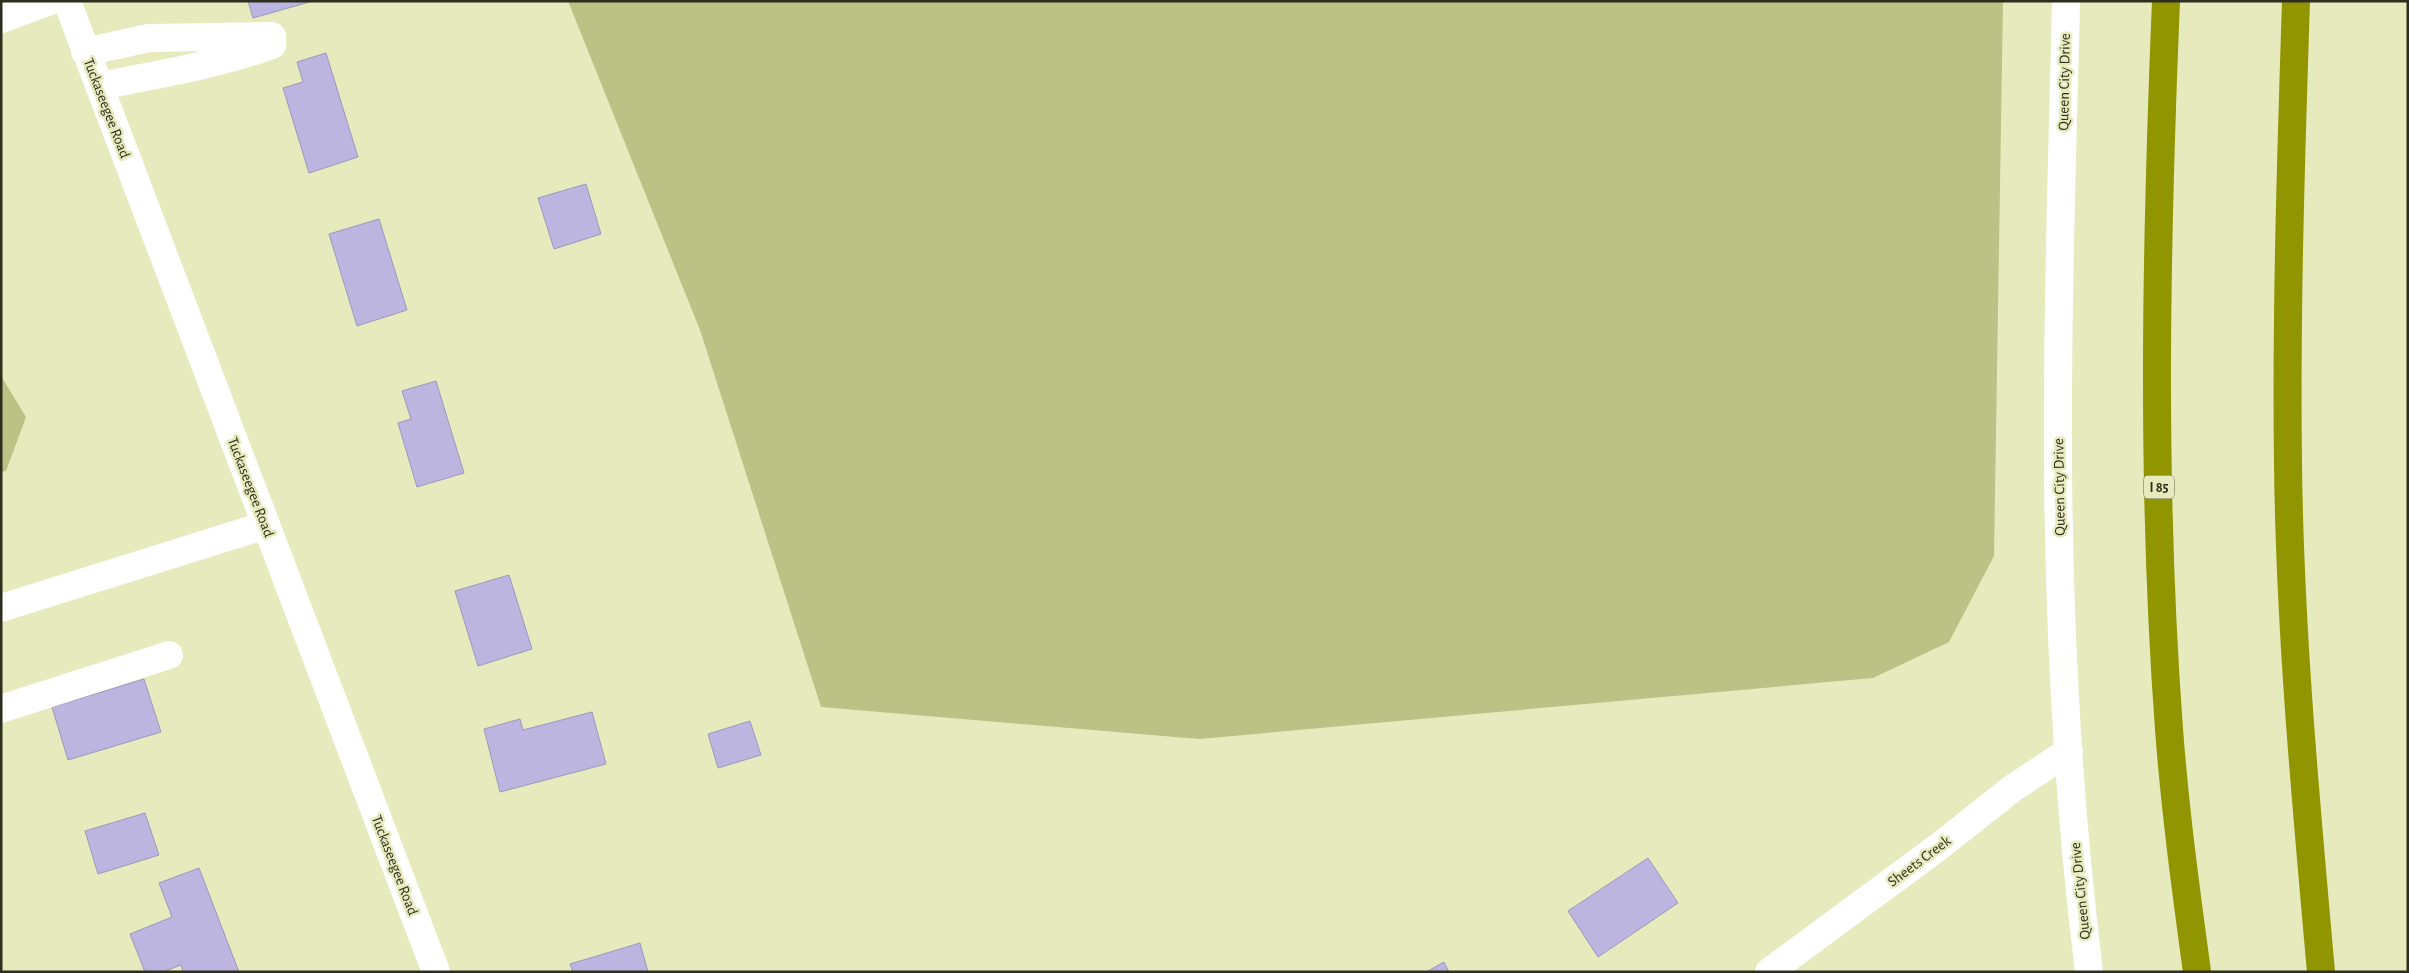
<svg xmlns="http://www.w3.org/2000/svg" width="2409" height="973" font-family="'Alegreya Sans',sans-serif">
	<rect width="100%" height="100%" fill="#e6eabd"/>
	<!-- green -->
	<g fill="#bcc185">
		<path d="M568,1H2003L1994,556L1949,642L1873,678L1199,739L821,707L700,330Z"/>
		<path d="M1,376L26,417L6,471L1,472Z"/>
	</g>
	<!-- building -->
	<g fill="#bcb5df" stroke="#9d96bf">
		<path d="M248,1H313L253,18Z"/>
		<path d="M326,53L358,157L309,173L283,88L303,82L297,62Z"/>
		<path d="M586,184L601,234L554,249L538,198Z"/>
		<path d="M379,219L407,310L357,326L329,234Z"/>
		<path d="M436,381L464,473L417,487L398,423L411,419L402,391Z"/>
		<path d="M509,575L532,649L478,666L455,591Z"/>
		<path d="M144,679L161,732L68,760L52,707Z"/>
		<path d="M592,712L606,764L500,792L484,729L520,719L523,730Z"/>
		<path d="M750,721L761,755L718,768L708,734Z"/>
		<path d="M145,813L159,855L98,874L85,831Z"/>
		<path d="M1648,858L1678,903L1598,957L1568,911Z"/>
		<path d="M199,868L239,972H183L181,965L163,972H145L130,934L172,917L159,883Z"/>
		<path d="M640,943L648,972H573L570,964Z"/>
		<path d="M1444,962L1449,972H1426Z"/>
	</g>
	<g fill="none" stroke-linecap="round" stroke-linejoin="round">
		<!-- minor -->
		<g stroke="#fff" stroke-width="28">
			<path d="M67,1L436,972"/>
			<path d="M2066,1C2063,136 2058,271 2058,406C2057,595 2066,785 2089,972"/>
			<path d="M1,19L50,1"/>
			<path d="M85,52L149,38L272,36V45C216,65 157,75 99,86"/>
			<path d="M1,608L266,525"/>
			<path d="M1,709L169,655"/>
			<path d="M1769,972L1937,848L2013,788L2069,751"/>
		</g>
		<!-- highway -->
		<g stroke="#909500" stroke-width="28">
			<path d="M2166,1C2156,243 2151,487 2169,729C2175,810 2186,891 2197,972"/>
			<path d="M2296,1C2291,156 2286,310 2288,465C2290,634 2306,803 2321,972"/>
		</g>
	</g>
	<g text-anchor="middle" stroke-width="5" stroke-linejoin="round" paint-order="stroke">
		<!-- shield labels -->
		<rect fill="#e6eabd" stroke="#64664d" stroke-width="1" x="2144" y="475.5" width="30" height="23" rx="4"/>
		<g font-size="14" font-weight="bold" fill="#2d2e1d">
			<text x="2159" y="492">I 85</text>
		</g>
		<!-- street labels -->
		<g font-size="15" fill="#2d2e1d" stroke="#e6eabd">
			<text transform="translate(2064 82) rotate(-89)" y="5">Queen City Drive</text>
			<text transform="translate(107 108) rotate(69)" y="5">Tuckaseegee Road</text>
			<text transform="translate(251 487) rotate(69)" y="5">Tuckaseegee Road</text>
			<text transform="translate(2059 487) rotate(-91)" y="5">Queen City Drive</text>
			<text transform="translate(1919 861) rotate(-37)" y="5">Sheets Creek</text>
			<text transform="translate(395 865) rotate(69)" y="5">Tuckaseegee Road</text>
			<text transform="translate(2080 891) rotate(-96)" y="5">Queen City Drive</text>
		</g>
	</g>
	<!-- border -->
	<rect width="2409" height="973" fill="none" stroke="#2d2e1d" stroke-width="5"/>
</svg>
